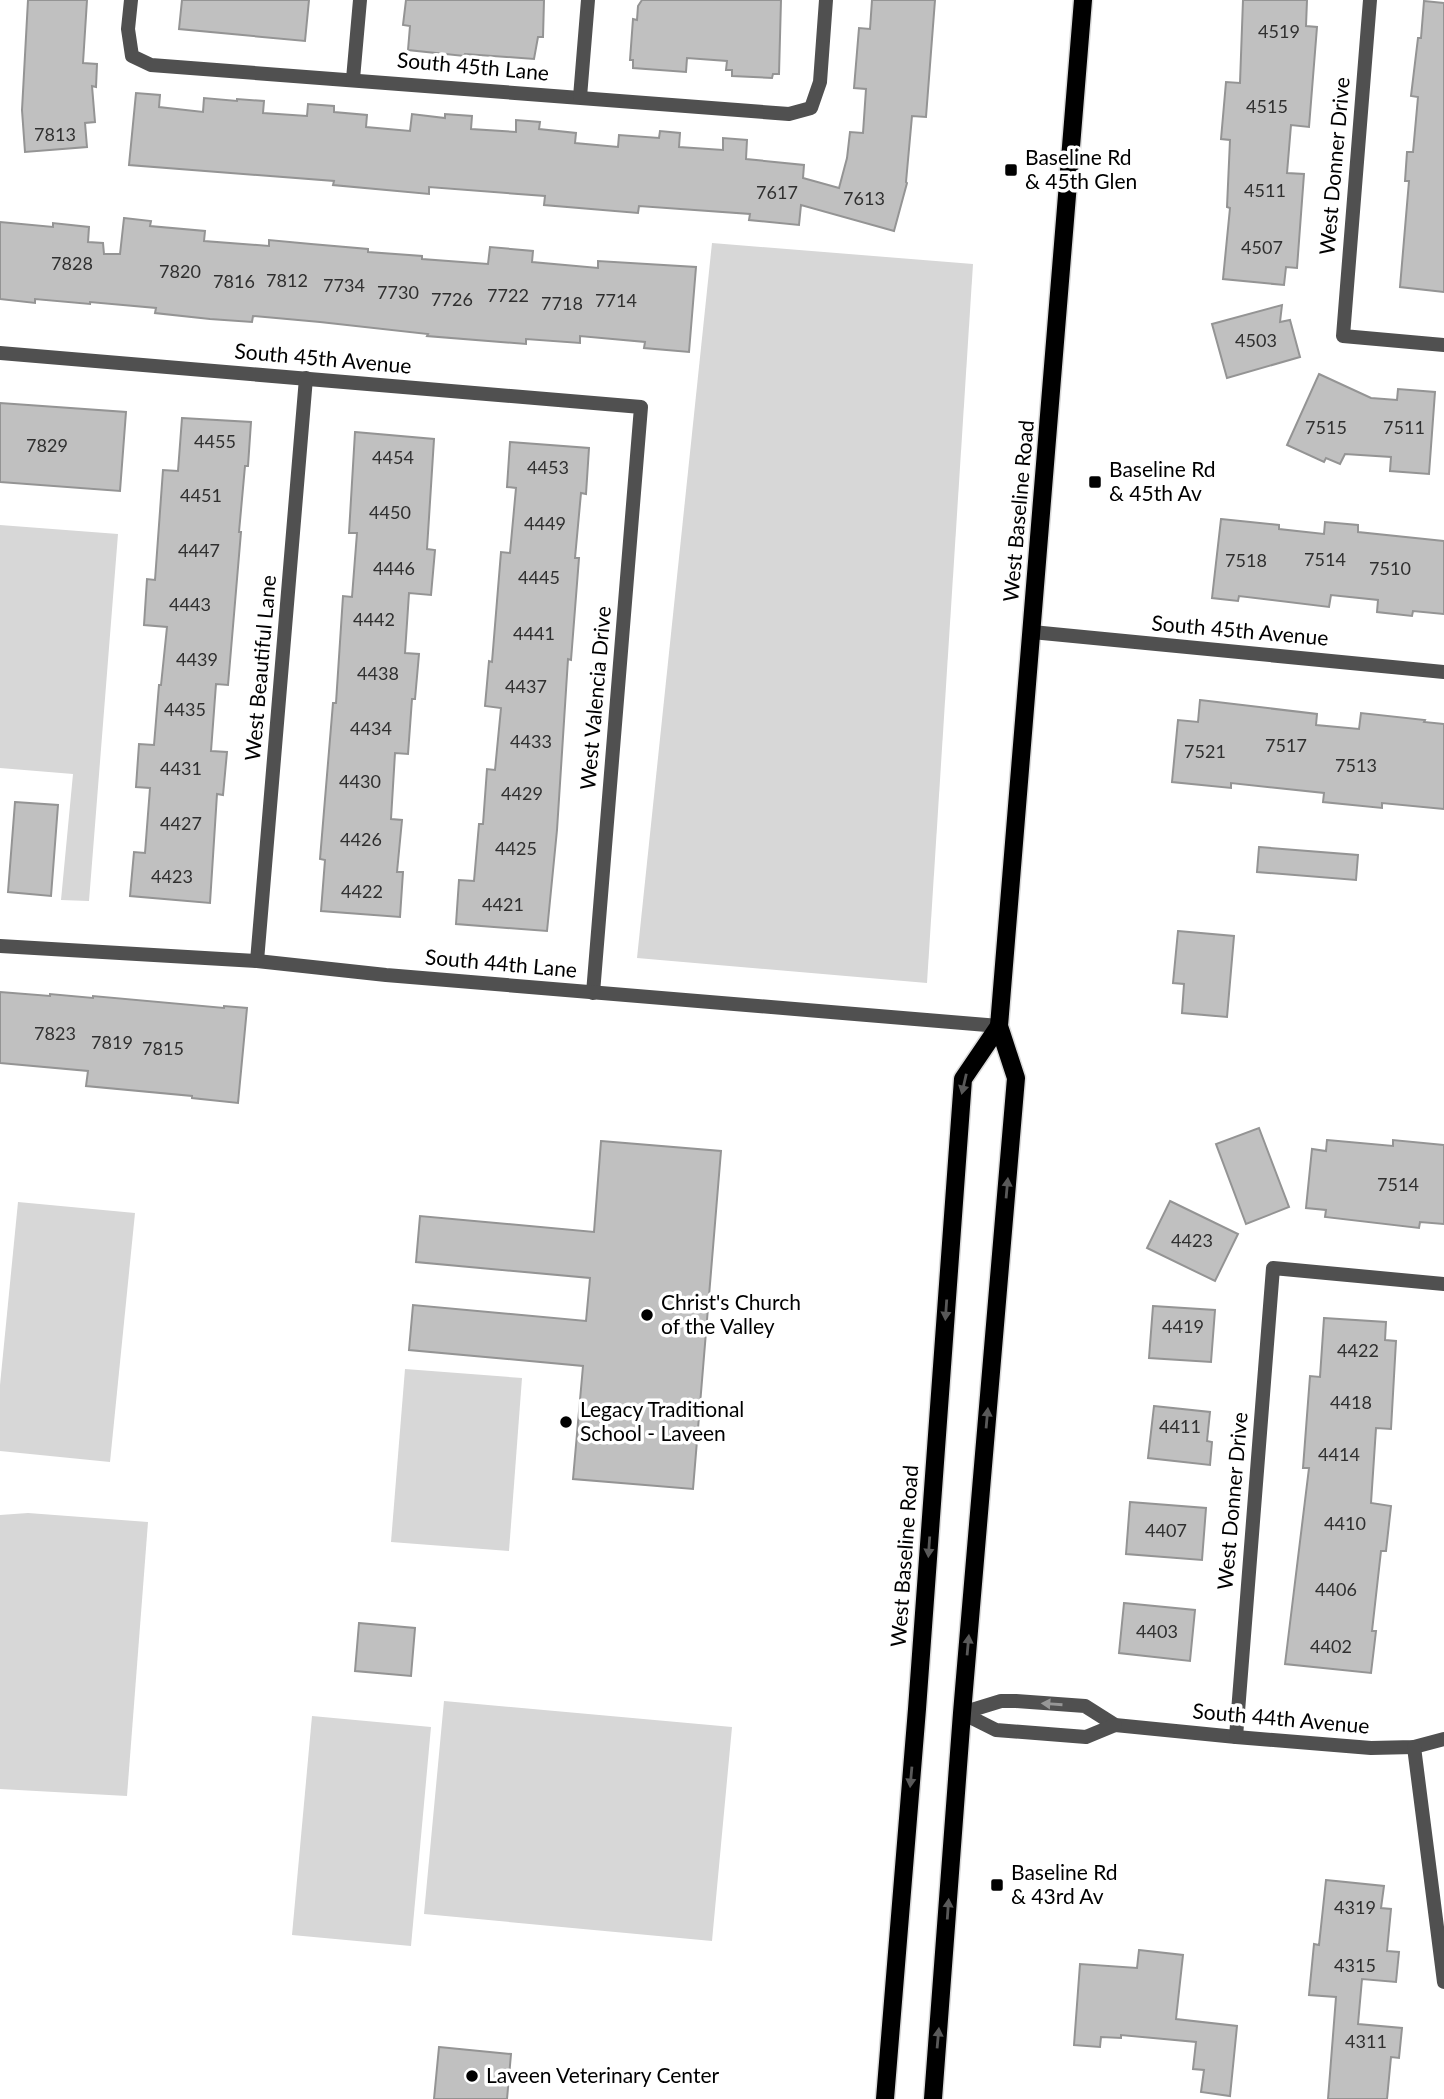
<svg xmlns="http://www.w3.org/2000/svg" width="1444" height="2099" font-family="Lato,sans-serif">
	<rect width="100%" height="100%" fill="#fff"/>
	<!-- green -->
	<g fill="#d7d7d7">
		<path d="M712,243L973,264L927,983L637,958Z"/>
		<path d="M0,525L118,534L89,901L61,900L73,774L0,768Z"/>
		<path d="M18,1202L135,1213L110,1462L0,1451V1385Z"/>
		<path d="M405,1369L522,1378L509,1551L391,1542Z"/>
		<path d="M28,1513L148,1522L127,1796L0,1789V1515Z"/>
		<path d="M444,1701L732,1727L712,1941L424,1914Z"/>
		<path d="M312,1716L431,1727L411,1946L292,1935Z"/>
	</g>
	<!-- building -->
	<g fill="#c0c0c0" stroke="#949494" stroke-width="2">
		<path d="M28,0H87L83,63L97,64L96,87L92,86L95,122L85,123L87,147L25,152L22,110Z"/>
		<path d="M182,0H309L305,41L179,29Z"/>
		<path d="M406,0H544L543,37H538L534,59L465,54L464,56L408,50L410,26L403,25Z"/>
		<path d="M642,0H781L779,74H773L772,78L732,76V70H726L727,61L687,58L686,72L633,68V60H630L633,19L637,20L638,6Z"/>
		<path d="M872,0H935L926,117L912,116L906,182L907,183L894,231L801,205L799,225L749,220L750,214L639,206L638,213L544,205L545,196L429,187V194L333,185L334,181L129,165L136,93L160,95L159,107L203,112L204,98L237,101V99L264,101L263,113L307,116L308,104L334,106V112L367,115L366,127L410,131L412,114L445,118V114L472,116L471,129L516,132V120L540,122L539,129L576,133L575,143L618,147L619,135L659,138L660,131L680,133L679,147L723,150V138L747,140L746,159L804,165L803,178L839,188L847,158L850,132L863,133L866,89L854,88L859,28L870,29Z"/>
		<path d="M1243,0H1307L1306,26L1317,27L1309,127L1291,125L1287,173L1304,174L1297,268L1286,267L1284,285L1223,279L1230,208L1227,207L1230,140L1221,139L1226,82L1240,83Z"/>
		<path d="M1424,1L1444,3V292L1400,287L1409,181H1405L1407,152H1413L1418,97L1411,96L1418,38H1421Z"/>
		<path d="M124,218L151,221L150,226L205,231L204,241L269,246V240L311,244L368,249V252L422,256V259L488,264L490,247L533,251L532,262L598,268V261L696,267L689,352L644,348L645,342L580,336V343L526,339V344L427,336L428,334L320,322L253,316L252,322L210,319L155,313L156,308L90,302V304L35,299V303L0,299V222L53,227V223L89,227L88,242L103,243L104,254H120Z"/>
		<path d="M1282,305L1280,322L1290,320L1300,357L1227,378L1212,324Z"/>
		<path d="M1319,374L1371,398L1397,400L1398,389L1435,392L1429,474L1390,471L1391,457L1345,454L1340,464L1326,458L1324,462L1287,445Z"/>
		<path d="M0,403L126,412L120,491L0,482Z"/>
		<path d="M182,418L251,422L248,466H245L239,532H241L228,685L216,684L211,751L227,752L223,795L217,794L210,903L130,896L134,852L145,853L150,788L136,787L139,744L154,745L159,685H161L167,627L144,625L147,579L155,580L163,470L178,471Z"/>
		<path d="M355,432L434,439L427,549L435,550L431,595L409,593L405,653L419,654L415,699H412L408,754L395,753L391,819L402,820L397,872H403L400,917L321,911L325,860L320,859L333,703H336L343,596L352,597L357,533H349Z"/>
		<path d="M510,442L589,448L586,494L581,493L575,558H579L571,660L568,659L557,830L547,931L456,924L459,880L474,881L479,824H483L487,769L495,770L501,708L485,706L489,661L492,662L501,552L510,553L516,488L507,487Z"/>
		<path d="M1221,519L1279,525V529L1324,534L1325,522L1358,525V532L1444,541V614L1413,611L1412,616L1377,612L1378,600L1331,595L1329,607L1239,596L1238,601L1212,598Z"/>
		<path d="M1200,700L1317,714L1316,725L1359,729L1361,713L1425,720L1424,722L1444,724V809L1382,803V808L1323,802L1324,793L1231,783V788L1172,782L1178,720L1198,722Z"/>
		<path d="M15,802L58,805L51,896L8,892Z"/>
		<path d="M1259,847L1358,855L1356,880L1257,872Z"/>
		<path d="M1178,931L1234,936L1227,1017L1182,1013L1184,984L1173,983Z"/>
		<path d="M0,992L50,996V994L93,998V996L224,1008V1006L247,1008L238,1103L192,1098V1096L86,1086L88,1071L0,1063Z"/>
		<path d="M1259,1128L1289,1207L1246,1224L1216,1144Z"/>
		<path d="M1327,1140L1393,1146V1140L1444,1145V1224L1420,1222L1419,1228L1325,1217L1326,1210L1306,1208L1312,1149L1326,1151Z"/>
		<path d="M601,1141L721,1151L693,1489L573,1479L583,1366L409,1350L413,1305L586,1321L590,1278L416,1262L420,1216L594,1232Z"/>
		<path d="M1170,1201L1238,1234L1215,1281L1147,1248Z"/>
		<path d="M1153,1306L1215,1310L1211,1362L1149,1358Z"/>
		<path d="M1324,1318L1386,1322L1385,1340L1396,1341L1391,1429L1376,1428L1371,1503L1391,1506L1386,1551H1381L1372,1631H1376L1371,1673L1285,1664L1309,1468H1303L1310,1376L1320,1377Z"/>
		<path d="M1154,1406L1210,1412L1207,1441L1212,1442L1210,1465L1148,1458Z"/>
		<path d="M1130,1502L1206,1508L1202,1560L1126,1554Z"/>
		<path d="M1124,1603L1195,1610L1190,1661L1119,1653Z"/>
		<path d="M359,1623L415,1628L411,1676L355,1671Z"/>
		<path d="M1326,1880L1384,1886L1381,1908L1391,1909L1387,1951L1399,1952L1396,1982L1362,1979L1358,2024L1402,2028L1399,2058L1391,2057L1387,2099H1328L1336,1997L1309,1995L1314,1944L1319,1945Z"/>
		<path d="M1139,1950L1183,1955L1176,2019L1237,2026L1230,2096L1201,2092L1204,2070L1193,2069L1196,2042L1121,2035V2038L1101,2037L1100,2047L1074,2045L1080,1964L1137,1968Z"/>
		<path d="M439,2047L511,2054L507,2099H434Z"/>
	</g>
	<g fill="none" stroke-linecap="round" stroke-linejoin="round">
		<!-- primary casing -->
		<g stroke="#dbdbdb" stroke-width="21">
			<g id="primary">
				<path d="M885,2099L917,1709L963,1079L999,1026"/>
				<path d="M933,2099L962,1713L1016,1078L999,1026L1083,0"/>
			</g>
		</g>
		<!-- street -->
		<g stroke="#505050" stroke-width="14">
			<path d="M131,0L128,29L132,56L151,65L789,114L811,108L820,82L826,0"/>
			<path d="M1370,0L1343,336L1444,345"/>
			<path d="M353,79L360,0"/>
			<path d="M580,97L588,0"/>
			<path d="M0,353L641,407L593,993"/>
			<path d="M1032,632L1444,672"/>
			<path d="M0,946L257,961L386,975L999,1026"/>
			<path d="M257,961L306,378"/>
			<path d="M962,1713L1001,1701H1016L1085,1706L1115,1725L1236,1737L1371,1748L1414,1747L1444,1739"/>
			<path d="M962,1713L996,1730L1086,1737L1115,1725"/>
			<path d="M1236,1737L1273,1268L1444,1284"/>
			<path d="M1414,1747L1444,1982"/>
		</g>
		<!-- primary -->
		<use href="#primary" stroke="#000" stroke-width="18"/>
	</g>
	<!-- one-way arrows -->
	<defs><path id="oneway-solid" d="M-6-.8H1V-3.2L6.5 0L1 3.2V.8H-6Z" transform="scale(1.75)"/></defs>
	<g fill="#595959">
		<use href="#oneway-solid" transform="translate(964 1084) rotate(103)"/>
		<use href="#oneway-solid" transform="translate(1007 1188) rotate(-85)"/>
		<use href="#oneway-solid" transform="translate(946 1310) rotate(94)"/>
		<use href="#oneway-solid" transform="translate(987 1418) rotate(-85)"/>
		<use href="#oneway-solid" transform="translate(929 1547) rotate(94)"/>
		<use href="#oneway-solid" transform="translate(968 1645) rotate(-85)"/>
		<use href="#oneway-solid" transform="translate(911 1777) rotate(95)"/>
		<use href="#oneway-solid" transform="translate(948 1909) rotate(-86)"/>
		<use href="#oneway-solid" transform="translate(938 2038) rotate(-85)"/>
	</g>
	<use fill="#969696" href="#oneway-solid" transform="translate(1052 1704) rotate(-176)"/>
	<!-- markers -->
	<g fill="#000" stroke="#fff" stroke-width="2.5">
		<rect x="1004" y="163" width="14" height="14" rx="3.5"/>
		<rect x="1088" y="475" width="14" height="14" rx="3.5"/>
		<circle cx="647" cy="1315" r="7"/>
		<circle cx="566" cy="1422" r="7"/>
		<rect x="990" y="1878" width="14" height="14" rx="3.5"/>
		<circle cx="472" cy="2076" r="7"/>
	</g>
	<g text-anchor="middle" stroke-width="7" stroke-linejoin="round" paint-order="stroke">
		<!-- number labels -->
		<g font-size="18" fill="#303030">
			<text x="1279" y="38">4519</text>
			<text x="1267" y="113">4515</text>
			<text x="55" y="141">7813</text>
			<text x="1265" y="197">4511</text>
			<text x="777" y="199">7617</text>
			<text x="864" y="205">7613</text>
			<text x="1262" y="254">4507</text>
			<text x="72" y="270">7828</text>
			<text x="180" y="278">7820</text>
			<text x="287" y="287">7812</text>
			<text x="234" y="288">7816</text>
			<text x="344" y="292">7734</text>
			<text x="398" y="299">7730</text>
			<text x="508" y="302">7722</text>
			<text x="452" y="306">7726</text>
			<text x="616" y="307">7714</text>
			<text x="562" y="310">7718</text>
			<text x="1256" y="347">4503</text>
			<text x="1326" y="434">7515</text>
			<text x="1404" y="434">7511</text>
			<text x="215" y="448">4455</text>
			<text x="47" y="452">7829</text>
			<text x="393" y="464">4454</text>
			<text x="548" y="474">4453</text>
			<text x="201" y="502">4451</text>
			<text x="390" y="519">4450</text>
			<text x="545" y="530">4449</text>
			<text x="199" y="557">4447</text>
			<text x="1325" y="566">7514</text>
			<text x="1246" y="567">7518</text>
			<text x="394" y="575">4446</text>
			<text x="1390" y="575">7510</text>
			<text x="539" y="584">4445</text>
			<text x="190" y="611">4443</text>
			<text x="374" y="626">4442</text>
			<text x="534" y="640">4441</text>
			<text x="197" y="666">4439</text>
			<text x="378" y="680">4438</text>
			<text x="526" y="693">4437</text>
			<text x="185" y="716">4435</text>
			<text x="371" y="735">4434</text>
			<text x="531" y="748">4433</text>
			<text x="1286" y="752">7517</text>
			<text x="1205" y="758">7521</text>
			<text x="1356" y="772">7513</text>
			<text x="181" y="775">4431</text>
			<text x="360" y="788">4430</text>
			<text x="522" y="800">4429</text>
			<text x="181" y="830">4427</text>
			<text x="361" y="846">4426</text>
			<text x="516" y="855">4425</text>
			<text x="172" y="883">4423</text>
			<text x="362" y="898">4422</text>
			<text x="503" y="911">4421</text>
			<text x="55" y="1040">7823</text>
			<text x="112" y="1049">7819</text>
			<text x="163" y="1055">7815</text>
			<text x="1398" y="1191">7514</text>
			<text x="1192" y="1247">4423</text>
			<text x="1183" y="1333">4419</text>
			<text x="1358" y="1357">4422</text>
			<text x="1351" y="1409">4418</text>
			<text x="1180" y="1433">4411</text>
			<text x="1339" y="1461">4414</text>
			<text x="1345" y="1530">4410</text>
			<text x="1166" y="1537">4407</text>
			<text x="1336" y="1596">4406</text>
			<text x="1157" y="1638">4403</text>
			<text x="1331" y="1653">4402</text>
			<text x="1355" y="1914">4319</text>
			<text x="1355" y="1972">4315</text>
			<text x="1366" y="2048">4311</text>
		</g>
		<!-- street labels -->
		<g font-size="21" fill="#000" stroke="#fff">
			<text transform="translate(473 67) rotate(5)" y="7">South 45th Lane</text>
			<text transform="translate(1335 166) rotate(-85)" y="7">West Donner Drive</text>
			<text transform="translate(323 359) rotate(5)" y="7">South 45th Avenue</text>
			<text transform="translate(1019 511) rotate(-85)" y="7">West Baseline Road</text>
			<text transform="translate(1240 631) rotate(5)" y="7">South 45th Avenue</text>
			<text transform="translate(261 668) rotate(-85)" y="7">West Beautiful Lane</text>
			<text transform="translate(596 698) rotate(-85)" y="7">West Valencia Drive</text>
			<text transform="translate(501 964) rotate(5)" y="7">South 44th Lane</text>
			<text transform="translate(1233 1501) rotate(-85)" y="7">West Donner Drive</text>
			<text transform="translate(905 1556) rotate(-86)" y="7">West Baseline Road</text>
			<text transform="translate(1281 1719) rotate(5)" y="7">South 44th Avenue</text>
		</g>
		<!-- poi labels -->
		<g font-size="21" fill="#000" stroke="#fff" text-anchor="start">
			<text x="1025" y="165">Baseline Rd<tspan x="1025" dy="24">&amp; 45th Glen</tspan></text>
			<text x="1109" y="477">Baseline Rd<tspan x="1109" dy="24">&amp; 45th Av</tspan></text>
			<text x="661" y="1310">Christ's Church<tspan x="661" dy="24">of the Valley</tspan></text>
			<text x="580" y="1417">Legacy Traditional<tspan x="580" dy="24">School - Laveen</tspan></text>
			<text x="1011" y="1880">Baseline Rd<tspan x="1011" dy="24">&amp; 43rd Av</tspan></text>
			<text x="486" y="2083">Laveen Veterinary Center</text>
		</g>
	</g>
</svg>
